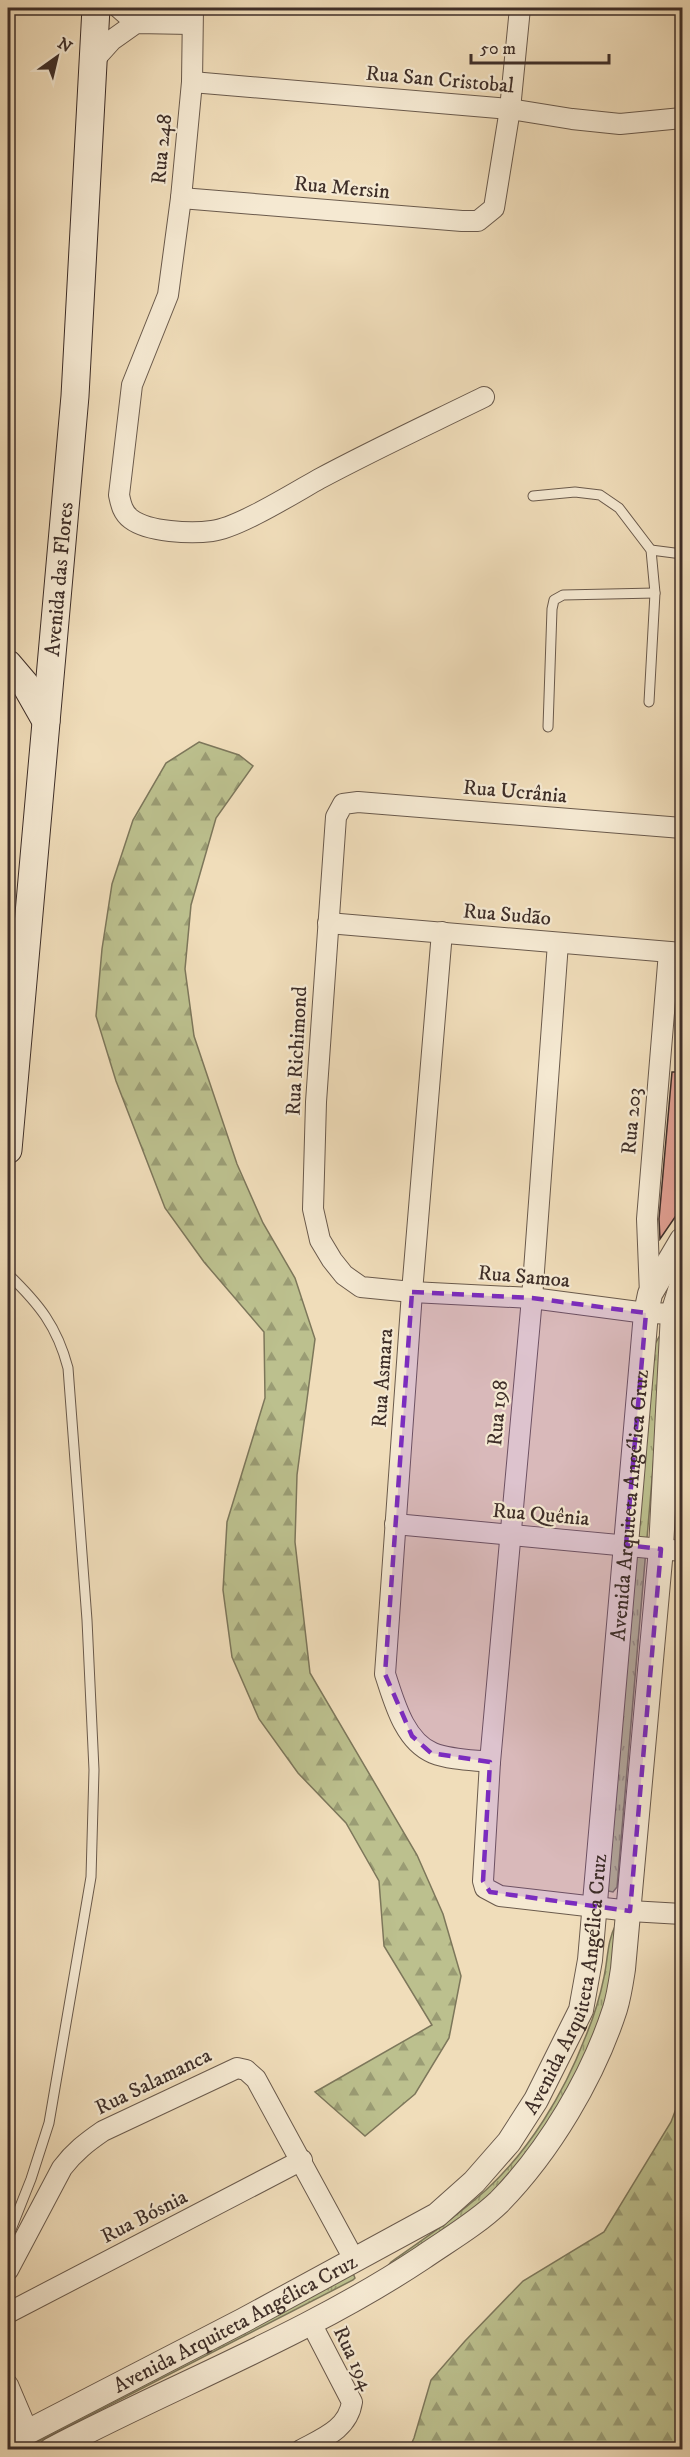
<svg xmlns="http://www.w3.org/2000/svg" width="690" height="2457" font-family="'IM FELL DW Pica',serif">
	<defs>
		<pattern id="grass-tufts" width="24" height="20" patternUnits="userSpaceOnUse" patternTransform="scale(1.5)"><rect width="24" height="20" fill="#bcc08e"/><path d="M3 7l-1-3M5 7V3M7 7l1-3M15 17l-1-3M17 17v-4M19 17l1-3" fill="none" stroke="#9a9c74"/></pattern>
		<pattern id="forest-firs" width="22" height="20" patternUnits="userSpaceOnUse" patternTransform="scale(1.5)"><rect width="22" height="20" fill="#bcc08e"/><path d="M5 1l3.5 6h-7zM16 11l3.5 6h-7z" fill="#9a9c74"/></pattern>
	</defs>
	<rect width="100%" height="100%" fill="#f0ddba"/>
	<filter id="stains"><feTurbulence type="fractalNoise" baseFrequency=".00333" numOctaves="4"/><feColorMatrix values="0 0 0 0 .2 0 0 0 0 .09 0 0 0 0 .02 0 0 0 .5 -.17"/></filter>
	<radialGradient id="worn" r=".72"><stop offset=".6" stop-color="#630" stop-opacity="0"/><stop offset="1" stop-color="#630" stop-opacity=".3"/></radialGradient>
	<!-- grass -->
	<g fill="url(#grass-tufts)" stroke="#7d775b" stroke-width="1.5">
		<path d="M659,1337L664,1340L617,1887L613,1892L608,1891V1887L655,1344Z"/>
		<path d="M616,1924L615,1969L599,2028L564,2104L527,2159L486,2203L387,2267L391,2262C424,2239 456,2217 486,2190C529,2151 564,2093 585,2038C593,2019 600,1997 604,1977C608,1959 607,1941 616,1924Z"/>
		<path d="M353,2273L355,2278L353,2280L24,2449L8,2450Z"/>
	</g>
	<!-- forest -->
	<g fill="url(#forest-firs)" stroke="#7d775b" stroke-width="1.5">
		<path d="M199,742L239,755L253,766L216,818L191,905L185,969L194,1036L237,1164L263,1223L295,1278L315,1339L297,1475L295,1542L310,1673L417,1855L443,1914L461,1976L449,2038L415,2094L365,2136L315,2092L432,2025L384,1946L379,1881L346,1823L298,1773L259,1719L232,1657L223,1590L227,1522L265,1398L264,1332L204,1262L165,1208L116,1081L96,1016L102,949L112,884L133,820L166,763Z"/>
		<path d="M682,2093V2449H409L414,2438L431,2380L465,2341L523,2281L604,2232L671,2122Z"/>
	</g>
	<!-- building -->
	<path fill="#df9e90" stroke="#3e2e28" stroke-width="1.5" d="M672,1072H682V1207L660,1239L659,1219Z"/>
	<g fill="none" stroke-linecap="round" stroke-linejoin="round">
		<!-- service casing -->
		<g stroke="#6a5a4c" stroke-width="11">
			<g id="service">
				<path d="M533,496L575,492L600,495L619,508L651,550L655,593L649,702"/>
				<path d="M651,550L682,554"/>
				<path d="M548,727L552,609L554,600L563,595L655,593"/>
				<path d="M8,1274C39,1304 57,1326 68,1368L87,1620L94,1770L91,1877L49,2123L31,2179L8,2237"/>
			</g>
		</g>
		<!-- minor casing -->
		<g stroke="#6a5a4c" stroke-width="22">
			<g id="minor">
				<path d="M119,8L136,23"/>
				<path d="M193,8L192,82L181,198L168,295L132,385L119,495C121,505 123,513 131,519C148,532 191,534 212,531C238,528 294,493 319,479C373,450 429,424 484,397"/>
				<path d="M94,60L112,40L136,23L191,24"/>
				<path d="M192,82L510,109L572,119L620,124L682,118"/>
				<path d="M181,198L462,221H478L494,208L510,109L520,8"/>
				<path d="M682,828L358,802L343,804L336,817L316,1102L313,1209L320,1240L332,1260L344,1275L361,1287L412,1292L532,1298L646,1313L682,1314"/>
				<path d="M328,923L682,953"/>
				<path d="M442,932L412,1292L385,1674C394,1701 404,1741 433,1753C451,1760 472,1760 490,1762"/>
				<path d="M558,943L532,1298L490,1762L483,1881L485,1888L500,1896L630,1911L682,1914"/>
				<path d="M650,1294L647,1219L669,952"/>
				<path d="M395,1524L682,1551"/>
				<path d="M8,2270L62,2168C74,2152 87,2142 103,2131L237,2068L246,2070L256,2079L355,2261"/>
				<path d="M8,2313L302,2160"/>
				<path d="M8,2385L28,2432"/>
				<path d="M301,2450C323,2438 348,2429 352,2402L311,2323"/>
			</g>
		</g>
		<!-- tertiary casing -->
		<g stroke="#6a5a4c" stroke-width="26">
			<g id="tertiary">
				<path id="s1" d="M8,2442L244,2320L437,2215L474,2182L509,2142L536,2100L581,2010L590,1960L646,1313L650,1294L682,1240"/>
				<path d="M51,2450C174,2385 306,2335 422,2258C448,2240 476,2224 499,2202C549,2151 593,2077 615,2009C619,1996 621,1982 623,1969L661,1549L673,1313L682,1284"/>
			</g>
		</g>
		<!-- secondary casing -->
		<g stroke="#3e2e28" stroke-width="29">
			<g id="secondary">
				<path d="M8,664L25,684L46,721"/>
				<path id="s2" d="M8,1150L75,396L96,8"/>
			</g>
		</g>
		<!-- service -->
		<use href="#service" stroke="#f5e9d2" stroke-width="9"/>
		<!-- minor -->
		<use href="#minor" stroke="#f5e9d2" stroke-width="20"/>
		<!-- tertiary -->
		<use href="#tertiary" stroke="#f5e9d2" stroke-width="24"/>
		<!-- secondary -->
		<use href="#secondary" stroke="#f5e9d2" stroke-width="27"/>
	</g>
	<!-- marked area -->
	<path fill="#7b2cbf" fill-opacity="0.2" stroke="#7b2cbf" stroke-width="4.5" stroke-dasharray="12 8" stroke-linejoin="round" d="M412,1292L532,1298L646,1313L626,1545L661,1549L630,1911L490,1892L483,1881L490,1762L431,1753L412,1736L385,1674Z"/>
	<g text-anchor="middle" stroke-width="4.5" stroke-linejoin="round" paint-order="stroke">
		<!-- street labels -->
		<g font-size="21" fill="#3e2e28" stroke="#f5e9d2">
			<text transform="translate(440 79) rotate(5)" y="7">Rua San Cristobal</text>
			<text transform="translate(161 149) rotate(-85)" y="7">Rua 248</text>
			<text transform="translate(342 187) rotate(5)" y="7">Rua Mersin</text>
			<text dy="7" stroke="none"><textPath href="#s2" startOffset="573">Avenida das Flores</textPath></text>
			<text transform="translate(515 791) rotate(5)" y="7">Rua Ucrânia</text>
			<text transform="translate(507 914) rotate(5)" y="7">Rua Sudão</text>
			<text transform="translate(296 1051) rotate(-87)" y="7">Rua Richimond</text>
			<text transform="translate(631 1121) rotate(-85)" y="7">Rua 203</text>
			<text transform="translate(524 1276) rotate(5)" y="7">Rua Samoa</text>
			<text transform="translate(382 1378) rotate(-86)" y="7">Rua Asmara</text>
			<text transform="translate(497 1413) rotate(-85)" y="7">Rua 198</text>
			<text dy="7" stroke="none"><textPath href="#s1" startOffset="1246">Avenida Arquiteta Angélica Cruz</textPath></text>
			<text transform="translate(541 1514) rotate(5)" y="7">Rua Quênia</text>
			<text dy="7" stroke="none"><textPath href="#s1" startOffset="760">Avenida Arquiteta Angélica Cruz</textPath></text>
			<text transform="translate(153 2081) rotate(-26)" y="7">Rua Salamanca</text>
			<text transform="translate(144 2216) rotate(-27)" y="7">Rua Bósnia</text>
			<text dy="7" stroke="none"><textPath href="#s1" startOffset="256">Avenida Arquiteta Angélica Cruz</textPath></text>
			<text transform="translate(354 2358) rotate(65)" y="7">Rua 194</text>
		</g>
	</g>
	<!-- margin -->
	<rect width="690" height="2457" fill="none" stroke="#f0ddba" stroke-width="30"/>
	<rect x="9" y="9" width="672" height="2439" fill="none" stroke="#3e2e28" stroke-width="3"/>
	<rect x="15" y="15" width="660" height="2427" fill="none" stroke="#3e2e28" stroke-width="1.5"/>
	<!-- north arrow -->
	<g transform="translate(57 57) rotate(34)" stroke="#f5e9d2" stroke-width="4.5" paint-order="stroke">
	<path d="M0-4.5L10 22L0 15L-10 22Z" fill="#3e2e28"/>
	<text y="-9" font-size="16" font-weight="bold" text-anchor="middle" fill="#3e2e28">N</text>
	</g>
	<!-- scale -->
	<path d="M471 54v9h138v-9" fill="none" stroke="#3e2e28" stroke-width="3"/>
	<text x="480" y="54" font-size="18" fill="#3e2e28" stroke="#f5e9d2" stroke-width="4.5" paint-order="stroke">50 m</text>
	<rect width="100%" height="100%" filter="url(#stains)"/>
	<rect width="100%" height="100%" fill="url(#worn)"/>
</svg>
